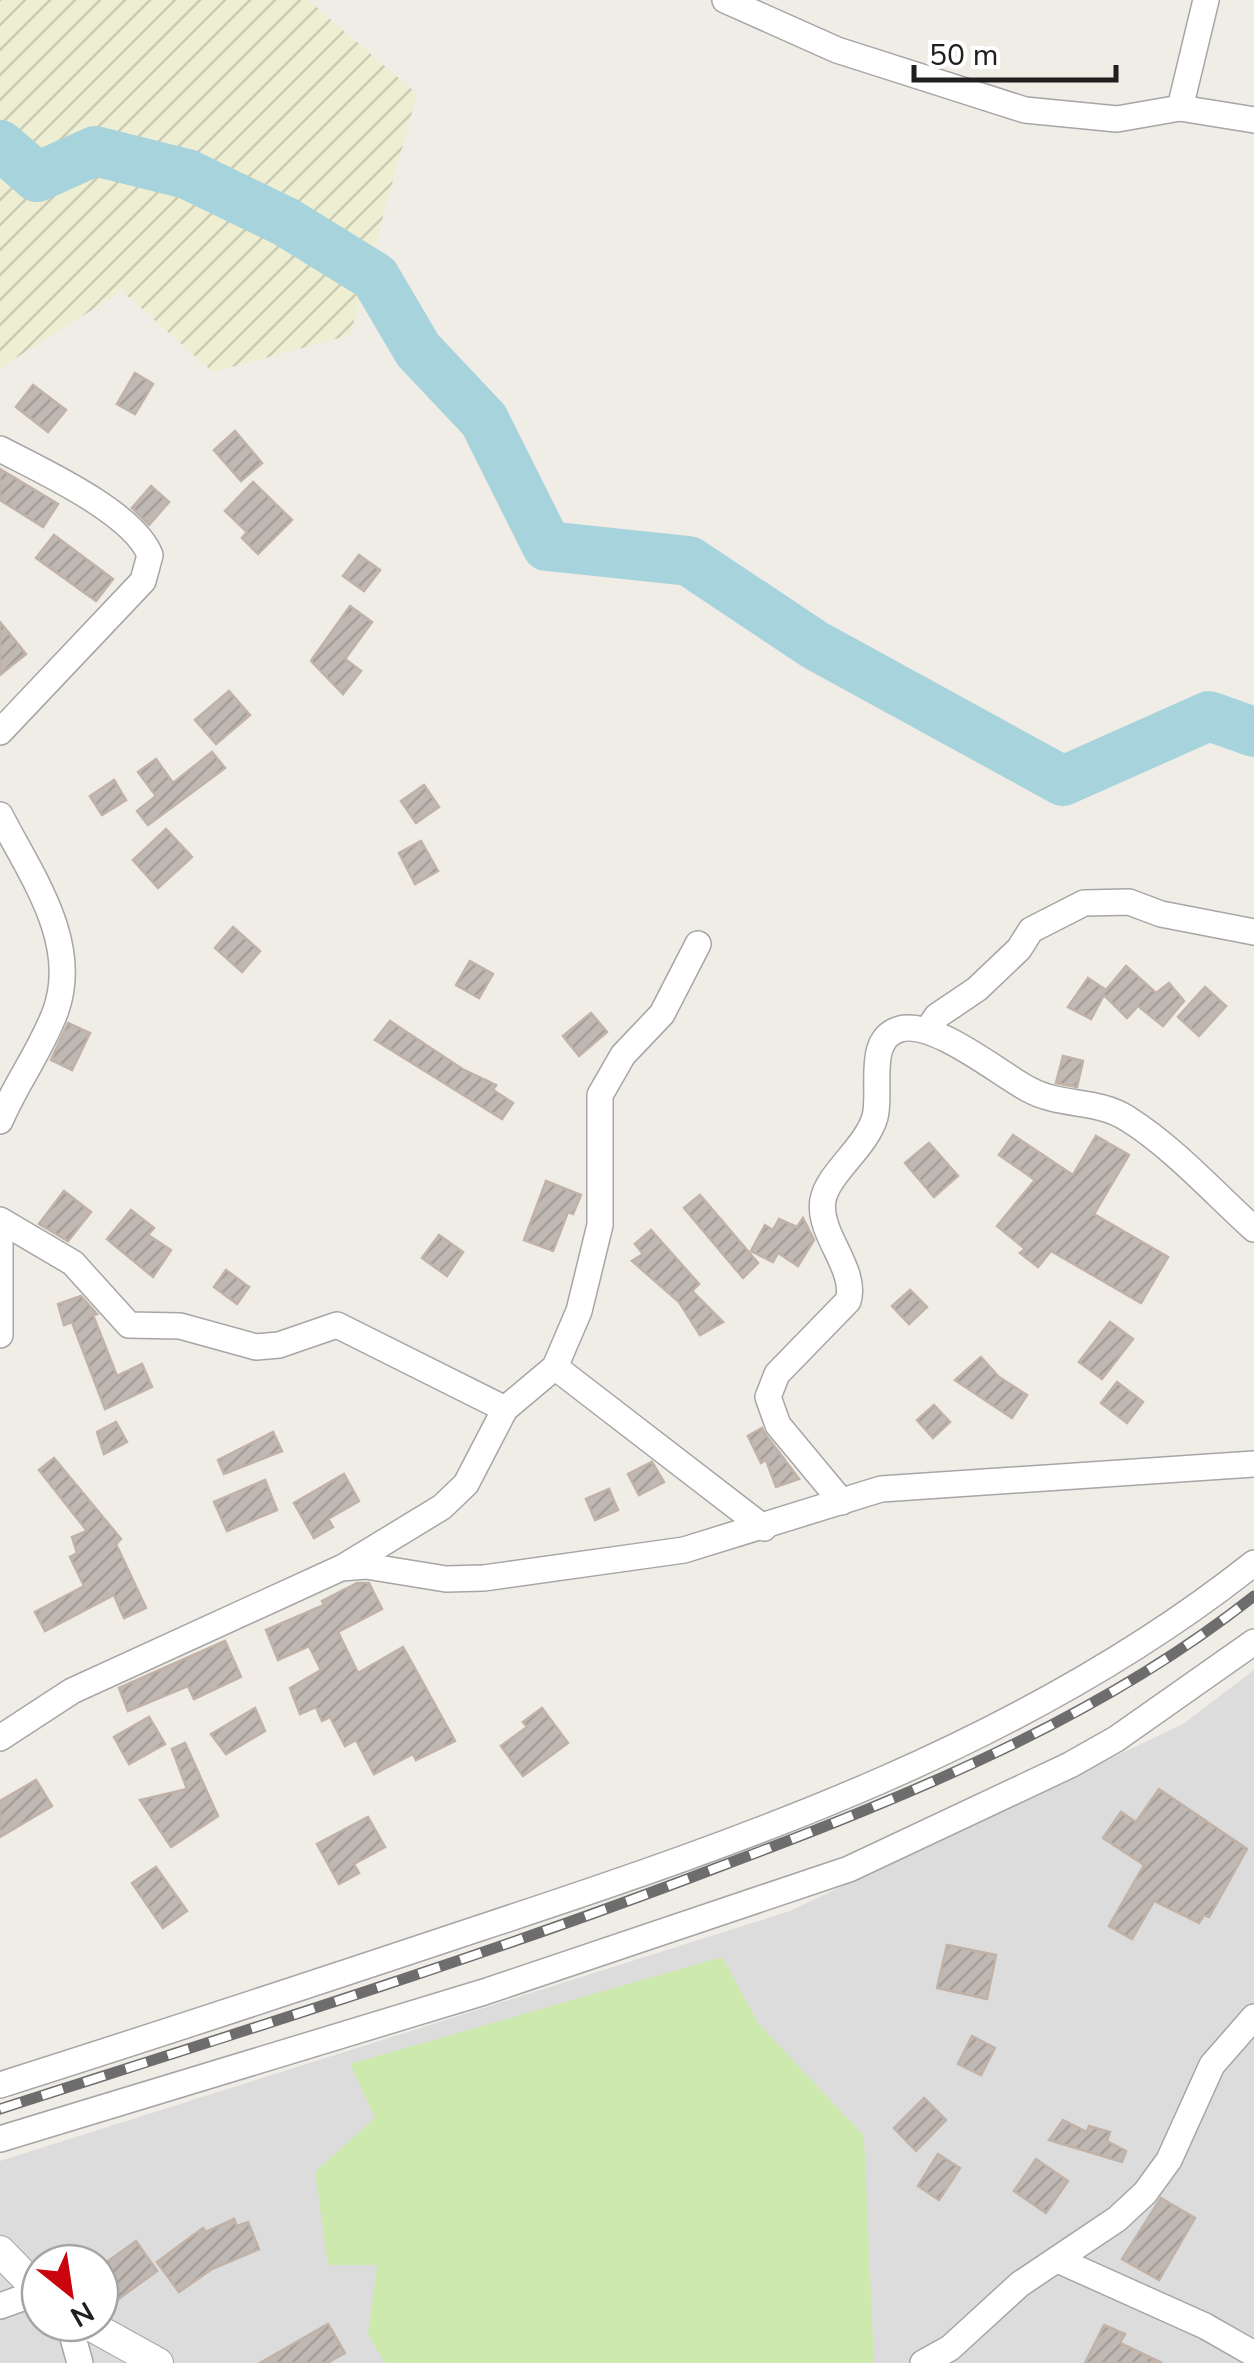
<svg xmlns="http://www.w3.org/2000/svg" width="1254" height="2363" font-family="'Nunito Sans',sans-serif">
	<defs>
		<pattern id="farmland-furrows" width="10" height="10" patternUnits="userSpaceOnUse" patternTransform="scale(2.5)"><rect width="10" height="10" fill="#edeed2"/><path d="M-1 1l2-2M0 10L10 0M9 11l2-2" fill="none" stroke="#cbccb4"/></pattern>
		<pattern id="building-hatch" width="6" height="6" patternUnits="userSpaceOnUse" patternTransform="scale(2.5)"><rect width="6" height="6" fill="#c0b8b2"/><path d="M-1 1l2-2M0 6l6-6M5 7l2-2" fill="none" stroke="#a59e99"/></pattern>
	</defs>
	<rect width="100%" height="100%" fill="#f0ece6"/>
	<!-- residential -->
	<path fill="#dddcdc" fill-rule="evenodd" d="M1254,1670V2363H0V2161L790,1911L1183,1724ZM40,2263H100V2323H40Z"/>
	<!-- farmland -->
	<path fill="url(#farmland-furrows)" d="M0,0H308L417,94L350,335L213,372L122,291L0,368Z"/>
	<!-- grass -->
	<path fill="#cde9ad" d="M722,1957L758,2023L864,2136L874,2363H385L368,2335L377,2265H328L315,2172L375,2118L350,2064Z"/>
	<g fill="none" stroke-linecap="round" stroke-linejoin="round">
		<!-- river -->
		<path stroke="#a7d3dc" stroke-width="50" d="M0,145L37,177L95,151L187,174L286,222L375,277L418,350L484,420L547,546L689,561L815,645L1063,781L1209,716L1254,732"/>
	</g>
	<!-- building -->
	<g fill="url(#building-hatch)" stroke="#c1b2a8" stroke-width="2.5">
		<path d="M135,373L153,384L135,414L117,404Z"/>
		<path d="M33,385L66,410L48,432L16,407Z"/>
		<path d="M235,431L262,463L241,481L214,450Z"/>
		<path d="M0,469L58,504L43,527L0,500Z"/>
		<path d="M253,482L292,520L258,554L242,538L247,532L225,511Z"/>
		<path d="M151,486L169,502L149,525L132,508Z"/>
		<path d="M54,535L113,579L96,601L36,558Z"/>
		<path d="M359,555L380,570L364,591L343,576Z"/>
		<path d="M350,606L372,622L345,659L361,671L343,694L311,661Z"/>
		<path d="M0,622L26,654L0,675Z"/>
		<path d="M229,691L250,715L216,744L195,720Z"/>
		<path d="M212,752L225,768L148,825L137,811L156,796L138,772L156,759L173,783Z"/>
		<path d="M114,780L126,800L102,815L90,796Z"/>
		<path d="M424,785L439,807L416,823L401,801Z"/>
		<path d="M166,829L192,857L158,888L133,860Z"/>
		<path d="M421,841L438,871L415,884L399,853Z"/>
		<path d="M233,927L260,951L242,972L215,948Z"/>
		<path d="M470,961L493,974L479,998L456,985Z"/>
		<path d="M1126,966L1156,993L1169,983L1184,1001L1163,1026L1138,1006L1127,1018L1104,995L1091,1019L1068,1007L1088,978L1106,990Z"/>
		<path d="M1205,987L1226,1006L1199,1036L1178,1017Z"/>
		<path d="M591,1013L607,1032L579,1056L563,1036Z"/>
		<path d="M390,1021L464,1070L496,1085L493,1090L513,1103L502,1119L375,1040Z"/>
		<path d="M68,1023L90,1033L72,1070L51,1060Z"/>
		<path d="M1063,1056L1083,1061L1077,1087L1056,1083Z"/>
		<path d="M1013,1135L1073,1175L1096,1136L1129,1155L1094,1214L1168,1257L1141,1303L1051,1251L1038,1267L1020,1253L1025,1249L997,1226L1035,1180L999,1155Z"/>
		<path d="M929,1143L958,1176L934,1197L905,1163Z"/>
		<path d="M546,1181L581,1195L573,1214L568,1212L553,1251L524,1240Z"/>
		<path d="M64,1191L91,1212L68,1241L39,1224Z"/>
		<path d="M700,1195L758,1263L743,1278L684,1208Z"/>
		<path d="M131,1210L154,1228L148,1235L171,1250L153,1277L107,1239Z"/>
		<path d="M803,1218L814,1240L798,1266L778,1253L773,1262L751,1251L765,1225L773,1230L779,1219L797,1227Z"/>
		<path d="M651,1230L699,1284L692,1291L723,1322L700,1335L679,1302L632,1261L643,1254L635,1244Z"/>
		<path d="M439,1235L463,1252L447,1276L422,1258Z"/>
		<path d="M226,1270L249,1287L237,1304L214,1287Z"/>
		<path d="M910,1290L927,1307L909,1324L892,1306Z"/>
		<path d="M81,1296L97,1314L93,1315L117,1376L142,1364L152,1387L105,1409L72,1322L64,1325L58,1304Z"/>
		<path d="M1110,1322L1133,1339L1102,1379L1079,1362Z"/>
		<path d="M981,1357L999,1377L1027,1395L1012,1418L955,1380Z"/>
		<path d="M1117,1382L1143,1402L1127,1423L1101,1403Z"/>
		<path d="M934,1405L950,1422L933,1438L917,1420Z"/>
		<path d="M116,1422L127,1442L104,1454L97,1432Z"/>
		<path d="M762,1428L766,1435L799,1479L776,1487L766,1460L761,1463L748,1436Z"/>
		<path d="M273,1432L282,1451L224,1474L218,1460Z"/>
		<path d="M54,1458L121,1539L116,1544L146,1608L124,1618L114,1595L45,1631L35,1612L84,1586L70,1557L77,1553L72,1537L87,1531L39,1470Z"/>
		<path d="M652,1462L664,1482L639,1495L628,1474Z"/>
		<path d="M344,1474L359,1501L328,1519L333,1527L314,1538L294,1503Z"/>
		<path d="M265,1480L277,1510L227,1531L214,1502Z"/>
		<path d="M609,1489L618,1510L595,1520L586,1499Z"/>
		<path d="M357,1583H369L382,1609L338,1632L358,1673L403,1647L455,1741L416,1760L413,1754L374,1774L356,1740L345,1746L330,1717L322,1721L316,1707L300,1714L290,1688L321,1670L309,1646L278,1660L266,1630L324,1605L322,1601Z"/>
		<path d="M225,1641L241,1677L194,1699L188,1686L128,1711L119,1688Z"/>
		<path d="M255,1708L265,1731L226,1754L211,1734Z"/>
		<path d="M542,1708L568,1743L523,1776L501,1746L527,1727L523,1722Z"/>
		<path d="M149,1717L165,1744L129,1764L114,1737Z"/>
		<path d="M185,1743L218,1816L171,1847L140,1800L187,1789L172,1749Z"/>
		<path d="M36,1780L52,1806L0,1837V1801Z"/>
		<path d="M1159,1789L1247,1849L1209,1917L1204,1915L1199,1923L1154,1901L1132,1939L1109,1926L1144,1865L1103,1838L1121,1812L1136,1822Z"/>
		<path d="M368,1817L385,1847L354,1864L359,1873L339,1884L317,1844Z"/>
		<path d="M156,1867L187,1911L163,1928L132,1883Z"/>
		<path d="M947,1945L996,1955L987,1999L937,1988Z"/>
		<path d="M972,2036L995,2048L981,2075L958,2064Z"/>
		<path d="M924,2098L946,2120L916,2151L894,2128Z"/>
		<path d="M1063,2120L1087,2132L1089,2126L1110,2132L1107,2141L1126,2151L1122,2162L1049,2140Z"/>
		<path d="M938,2154L960,2168L939,2200L918,2186Z"/>
		<path d="M1036,2159L1068,2181L1046,2213L1014,2191Z"/>
		<path d="M1161,2198L1195,2218L1159,2280L1122,2259Z"/>
		<path d="M234,2219L237,2226L248,2222L259,2249L212,2269L179,2292L157,2262L203,2228L206,2232Z"/>
		<path d="M136,2241L157,2271L117,2300L100,2276V2267Z"/>
		<path d="M328,2324L345,2353L327,2363H260Z"/>
		<path d="M1104,2325L1125,2334L1120,2343L1162,2363H1085Z"/>
	</g>
	<g fill="none" stroke-linecap="round" stroke-linejoin="round">
		<!-- minor casing -->
		<g stroke="#a6a6a6" stroke-width="28">
			<g id="minor">
				<path d="M725,0L837,50L1025,110L1117,119L1180,108L1254,120"/>
				<path d="M1180,108L1206,0"/>
				<path d="M0,449C40,470 133,512 150,555L143,581L0,732"/>
				<path d="M0,815C30,874 80,941 56,1010C42,1049 16,1083 0,1121"/>
				<path d="M928,1029L937,1016L977,989L1019,949L1031,930L1084,903L1129,902L1161,914L1254,932"/>
				<path d="M0,1220L73,1263L129,1325L180,1326L256,1347L279,1345L337,1325L505,1409"/>
				<path d="M0,1243V1335"/>
				<path d="M555,1367L764,1528"/>
				<path d="M842,1502L778,1425L768,1397L777,1374L848,1301C858,1269 817,1234 823,1200C828,1173 866,1148 875,1117C882,1089 865,1039 900,1029C934,1020 997,1072 1028,1089C1060,1107 1098,1099 1128,1119C1174,1148 1214,1193 1254,1229"/>
				<path d="M345,1566L442,1507L466,1484L505,1409L555,1367L579,1311L600,1225V1095L623,1055L662,1014L698,944"/>
				<path d="M0,1738L72,1691L341,1568L366,1566L446,1579L484,1578L684,1550L881,1489L1254,1464"/>
				<path d="M0,2085C161,2034 321,1981 480,1928C750,1839 1029,1742 1254,1563"/>
				<path d="M0,2139L484,1992L849,1869L1070,1765L1116,1739L1254,1642"/>
				<path d="M1058,2260L1205,2326L1254,2354"/>
				<path d="M0,2306L39,2292"/>
				<path d="M69,2323L80,2363"/>
				<path d="M923,2363L950,2348L1020,2284L1117,2219L1145,2193L1169,2160L1212,2065L1254,2017"/>
			</g>
		</g>
		<!-- tertiary casing -->
		<g stroke="#a6a6a6" stroke-width="32">
			<g id="tertiary">
				<path d="M0,2251L40,2292"/>
				<path d="M86,2323L158,2363"/>
			</g>
		</g>
		<!-- minor -->
		<use href="#minor" stroke="#fff" stroke-width="25"/>
		<!-- tertiary -->
		<use href="#tertiary" stroke="#fff" stroke-width="30"/>
		<!-- rail casing -->
		<g stroke="#6d6d6d" stroke-width="11">
			<path id="rail" d="M0,2109C240,2032 481,1958 716,1868C903,1798 1096,1721 1254,1596"/>
		</g>
		<!-- rail -->
		<use href="#rail" stroke="#fff" stroke-width="8" stroke-dasharray="22" stroke-linecap="butt"/>
	</g>
	<!-- north arrow -->
	<g transform="translate(70 2293) rotate(150)"><circle r="48" fill="#ffffff" stroke="#a5a5a5" stroke-width="2.5"/>
	<path d="M0-8L18 38L0 25L-18 38Z" fill="#ca040d"/>
	<text y="-15" font-size="28" font-weight="bold" text-anchor="middle" fill="#1f1f1f">N</text>
	</g>
	<!-- scale -->
	<path d="M914 65v15h202v-15" fill="none" stroke="#1f1f1f" stroke-width="5"/>
	<text x="929" y="65" font-size="30" fill="#1f1f1f" stroke="#ffffff" stroke-width="8" paint-order="stroke">50 m</text>
</svg>
